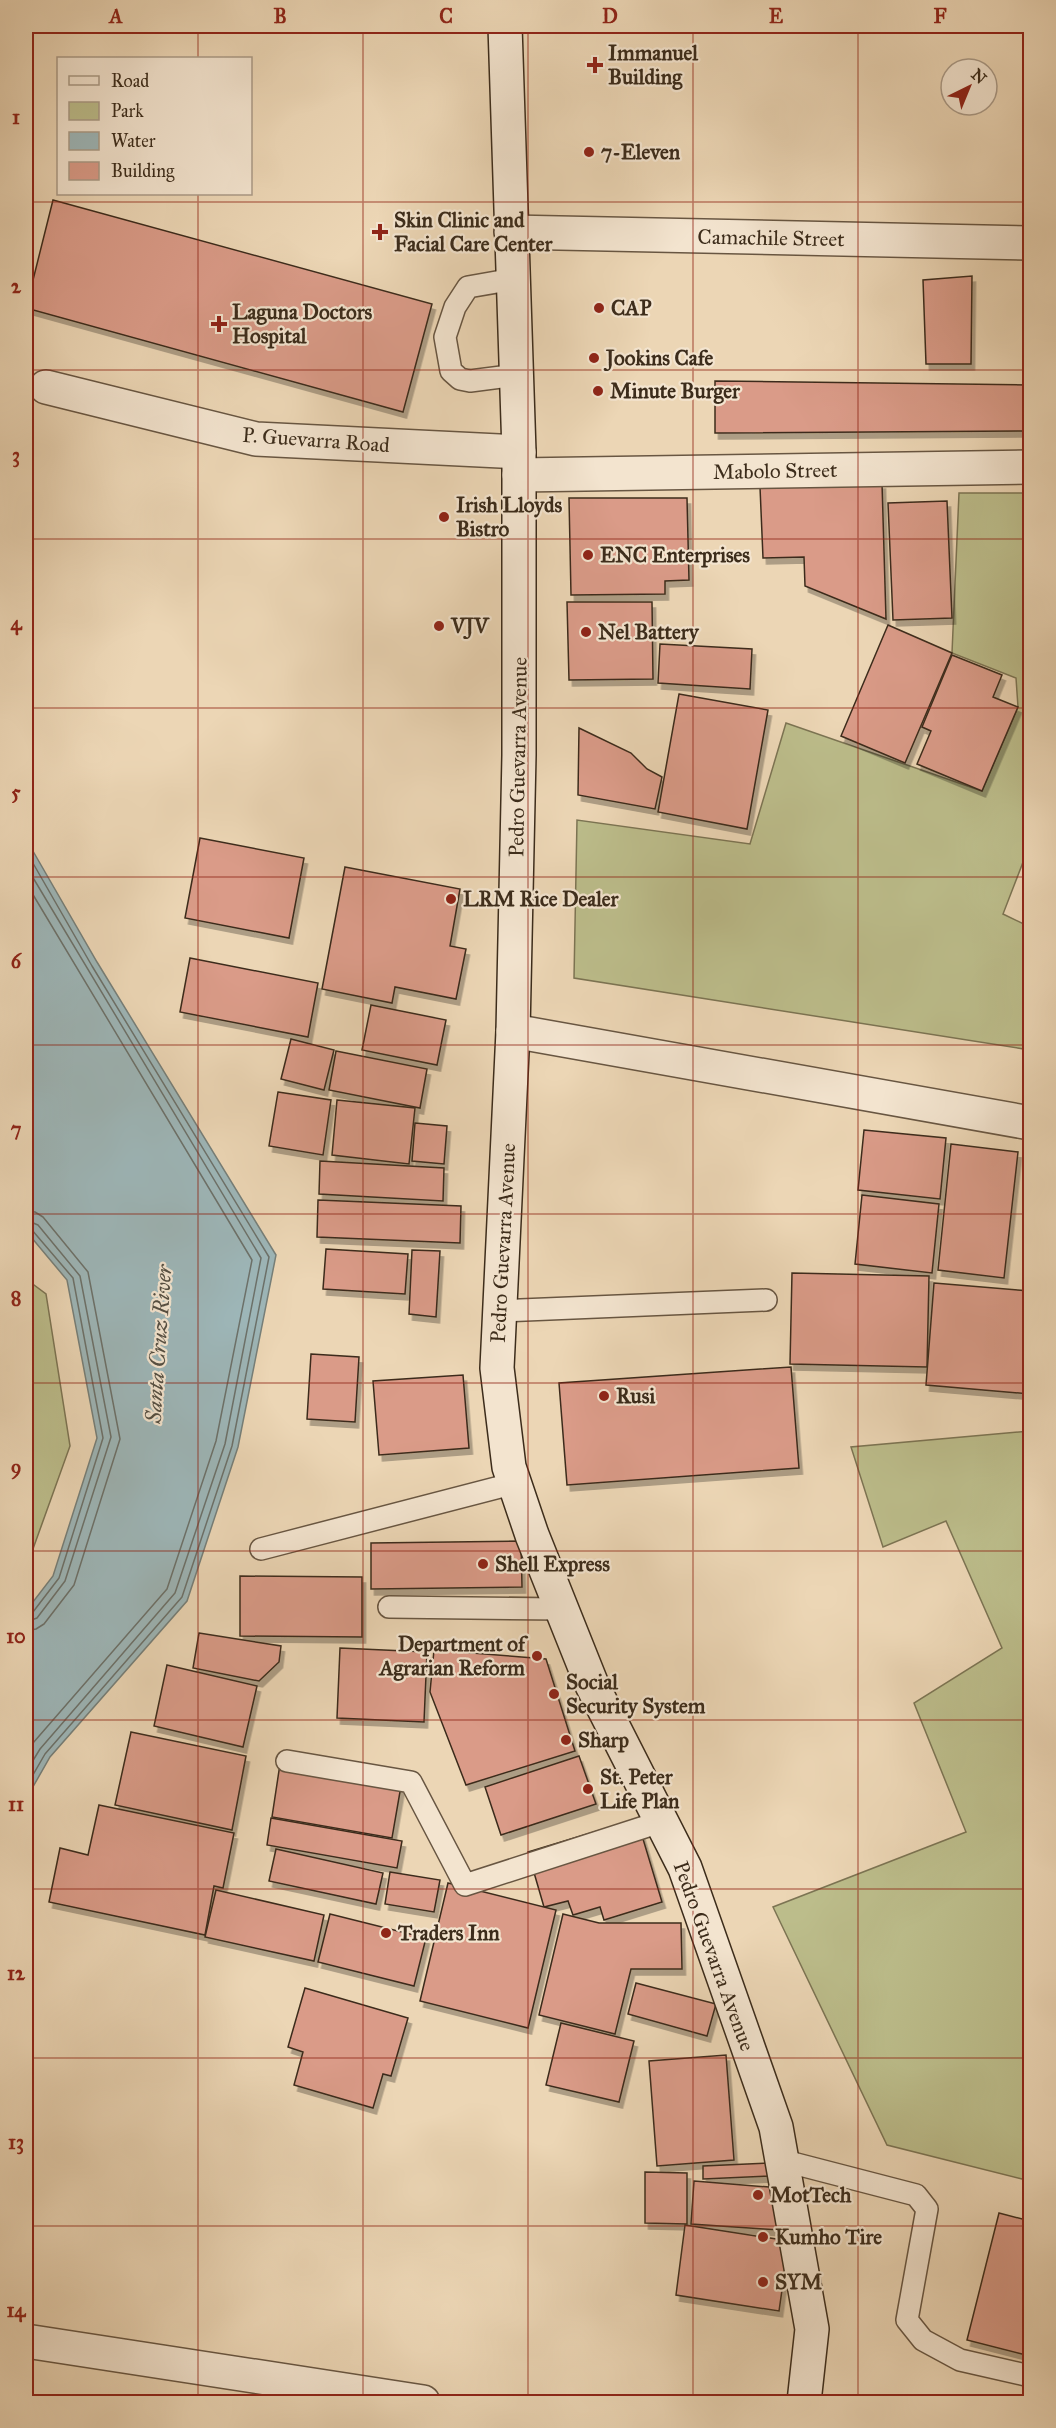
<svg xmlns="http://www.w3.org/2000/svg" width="1056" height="2428" font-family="'IM FELL Great Primer',serif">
	<defs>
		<filter id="shadow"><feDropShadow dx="3.5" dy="6" stdDeviation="0" flood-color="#0004"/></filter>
	</defs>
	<rect width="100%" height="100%" fill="#ecd6b5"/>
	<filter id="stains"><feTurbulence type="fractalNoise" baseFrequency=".00333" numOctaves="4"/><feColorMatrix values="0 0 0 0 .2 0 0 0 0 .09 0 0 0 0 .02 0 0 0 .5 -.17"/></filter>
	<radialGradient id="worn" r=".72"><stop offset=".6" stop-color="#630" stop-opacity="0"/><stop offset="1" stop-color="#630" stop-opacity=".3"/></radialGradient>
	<!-- green -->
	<g fill="#bcbd8b" stroke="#7c7453" stroke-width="1.5">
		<path d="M959,493H1030V844L1003,914L1030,927V1050L574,978L577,820L750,844L786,723L982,791L1018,707L1016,678L952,653Z"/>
		<path d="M26,1279L46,1294L70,1446L29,1560L26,1565Z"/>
		<path d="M1030,1431V1796L1027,1808H1030V2181L887,2145L773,1907L966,1832L914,1703L1002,1648L946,1521L883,1547L851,1447Z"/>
	</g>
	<!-- water -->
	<path fill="#9db6b8" stroke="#767f79" stroke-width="1.5" d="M26,839L97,962L276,1255L238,1447L187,1601L50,1757L26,1799V1611L53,1576L97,1438L67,1280L26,1231Z"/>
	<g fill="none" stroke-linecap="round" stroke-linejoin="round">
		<!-- shore -->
		<g stroke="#6c716a" stroke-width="1.5">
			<path d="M26,851L92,966L269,1257L232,1446L182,1597L45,1754L26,1787"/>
			<path d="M26,866L261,1258L225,1444L175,1593L40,1749L26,1772"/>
			<path d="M26,883L252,1260L216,1441L167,1589L33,1743L26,1755"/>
			<path d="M26,1211L35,1212L43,1217L88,1272L120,1439L74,1585L44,1624L36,1629L26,1631"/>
			<path d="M26,1220L38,1225L80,1276L111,1437L65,1581L37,1618L26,1622"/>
			<path d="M26,1228L32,1230L73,1278L103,1438L59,1578L33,1612L26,1614"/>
		</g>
	</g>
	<!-- building -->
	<g fill="#da9b88" stroke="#3c2c1b" stroke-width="1.5" filter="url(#shadow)">
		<path d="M53,200L432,304L403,412L26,308Z"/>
		<path d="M972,276L971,364H926L923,280Z"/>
		<path d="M715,381L1030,385V431L715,433Z"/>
		<path d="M882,483L886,619L805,586L804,557L763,558L760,487Z"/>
		<path d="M569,498H687L689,580L665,581V594L571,595Z"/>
		<path d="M947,501L952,618L893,620L888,503Z"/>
		<path d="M567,602H652L653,679L569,680Z"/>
		<path d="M888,625L952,653L905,763L841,736Z"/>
		<path d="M660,644L752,649L750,689L658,683Z"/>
		<path d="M952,655L1002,675L993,697L1018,707L982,791L917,764L931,731L922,727Z"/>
		<path d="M679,694L768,710L747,829L658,812Z"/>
		<path d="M579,728L631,753L647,769L662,777L655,809L578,795Z"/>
		<path d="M200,838L304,858L289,938L185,918Z"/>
		<path d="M345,867L460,889L450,946L466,949L456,999L395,987L392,1003L322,989Z"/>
		<path d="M190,958L318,983L308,1037L180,1012Z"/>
		<path d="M371,1005L446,1020L437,1065L362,1050Z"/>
		<path d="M291,1039L334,1050L324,1090L281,1079Z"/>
		<path d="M336,1051L427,1069L420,1108L329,1090Z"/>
		<path d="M278,1092L331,1100L323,1155L269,1146Z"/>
		<path d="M337,1100L415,1108L409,1164L332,1155Z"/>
		<path d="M415,1123L447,1126L444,1164L412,1161Z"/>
		<path d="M864,1130L946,1138L940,1199L858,1190Z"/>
		<path d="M951,1144L1018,1152L1004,1278L938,1270Z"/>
		<path d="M320,1161L444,1168L443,1201L319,1194Z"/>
		<path d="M862,1195L939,1204L932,1273L855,1264Z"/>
		<path d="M318,1200L461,1206L460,1243L317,1237Z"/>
		<path d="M326,1249L408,1254L405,1294L323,1289Z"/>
		<path d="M412,1250L440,1251L436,1317L409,1314Z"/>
		<path d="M792,1273L929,1276L927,1367L790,1364Z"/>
		<path d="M934,1283L1030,1291V1394L926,1385Z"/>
		<path d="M311,1354L359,1357L355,1422L307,1419Z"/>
		<path d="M791,1367L799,1468L567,1485L559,1383Z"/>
		<path d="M463,1375L469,1448L379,1455L373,1381Z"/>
		<path d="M521,1541L522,1587L371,1589V1543Z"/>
		<path d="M240,1576L362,1577V1637L240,1636Z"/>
		<path d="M199,1633L281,1646L279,1662L259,1681L193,1668Z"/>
		<path d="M340,1648L427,1652L424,1722L337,1718Z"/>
		<path d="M434,1650L546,1659L575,1751L466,1785L430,1692Z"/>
		<path d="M167,1665L257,1686L243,1747L154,1726Z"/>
		<path d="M131,1732L246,1756L232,1830L115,1805Z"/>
		<path d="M579,1756L596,1804L501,1835L485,1787Z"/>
		<path d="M280,1764L401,1786L392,1838L272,1817Z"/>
		<path d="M99,1805L234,1833L223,1888L214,1886L205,1935L49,1902L60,1848L88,1855Z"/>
		<path d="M271,1818L402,1841L397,1868L267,1845Z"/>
		<path d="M637,1819L662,1902L604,1920L600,1907L573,1915L568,1901L544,1907L528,1852Z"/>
		<path d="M276,1849L383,1873L376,1904L269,1881Z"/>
		<path d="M390,1872L440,1880L434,1912L385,1904Z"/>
		<path d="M448,1883L556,1910L528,2028L420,2001Z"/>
		<path d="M216,1890L324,1915L314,1961L205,1937Z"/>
		<path d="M330,1914L426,1938L414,1986L318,1962Z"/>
		<path d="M563,1914L599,1923H681L682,1969H631L615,2034L539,2015Z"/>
		<path d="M636,1983L716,2004L707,2036L628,2014Z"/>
		<path d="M305,1988L408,2018L391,2076L383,2074L373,2108L294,2085L303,2052L288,2047Z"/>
		<path d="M561,2023L634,2041L619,2102L546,2085Z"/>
		<path d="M726,2055L734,2160L657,2166L649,2061Z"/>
		<path d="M769,2163L770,2176L703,2179V2166Z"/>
		<path d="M645,2172L687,2173V2224L645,2223Z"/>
		<path d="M694,2181L781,2188L779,2230L691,2224Z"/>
		<path d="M999,2213L1030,2221V2356L967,2340Z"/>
		<path d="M685,2225L789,2241L779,2311L676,2295Z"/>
	</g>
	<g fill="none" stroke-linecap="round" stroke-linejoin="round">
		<!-- service casing -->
		<g stroke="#685642" stroke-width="24">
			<g id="service">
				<path d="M514,279L468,287L455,307L445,337L451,371L460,379L470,381L517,375"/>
				<path d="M499,1311L766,1300"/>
				<path d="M261,1549L515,1483"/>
				<path d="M389,1607L562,1609"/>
				<path d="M287,1761L411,1782L465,1885L660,1822"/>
				<path d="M781,2160L916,2195L927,2209L907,2320L923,2340L960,2360L1030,2376"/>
			</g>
		</g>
		<!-- minor casing -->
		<g stroke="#685642" stroke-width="36">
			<g id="minor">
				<path d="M511,232L1030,243"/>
				<path d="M46,387L256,439L519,452"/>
				<path d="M519,475L1030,467"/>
				<path d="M513,1031L1030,1123"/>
				<path d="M26,2341L423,2402"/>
			</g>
		</g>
		<!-- secondary casing -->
		<g stroke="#3c2c1b" stroke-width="36">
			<path id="secondary" d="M505,26L519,452V755L513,1031L497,1368L509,1467L532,1535L592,1685L685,1868L776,2127L812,2329L804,2402"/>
		</g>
		<!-- service -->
		<use href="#service" stroke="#f3e4cf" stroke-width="21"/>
		<!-- minor -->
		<use href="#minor" stroke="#f3e4cf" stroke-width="33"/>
		<!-- secondary -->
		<use href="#secondary" stroke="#f3e4cf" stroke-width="33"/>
	</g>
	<!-- grid -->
	<path fill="none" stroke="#8f2418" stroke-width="1.5" stroke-opacity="0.55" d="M198,26V58M363,26V2402M528,26V2402M693,26V2402M858,26V2402M198,194V2402M26,202H1030M26,370H1030M26,539H1030M26,708H1030M26,877H1030M26,1045H1030M26,1214H1030M26,1383H1030M26,1551H1030M26,1720H1030M26,1889H1030M26,2058H1030M26,2226H1030"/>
	<!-- markers -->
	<g fill="#8f2418" stroke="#f3e4cf" stroke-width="2">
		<path d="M592 56h6v6h6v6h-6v6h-6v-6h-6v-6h6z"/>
		<circle cx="589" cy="152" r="6"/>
		<path d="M377 223h6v6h6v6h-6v6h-6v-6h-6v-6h6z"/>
		<circle cx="599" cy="308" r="6"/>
		<path d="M216 315h6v6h6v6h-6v6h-6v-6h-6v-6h6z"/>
		<circle cx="594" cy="358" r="6"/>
		<circle cx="598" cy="391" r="6"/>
		<circle cx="444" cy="517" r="6"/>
		<circle cx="588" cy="555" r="6"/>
		<circle cx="439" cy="626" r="6"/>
		<circle cx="586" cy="632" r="6"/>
		<circle cx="451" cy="899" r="6"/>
		<circle cx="604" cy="1396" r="6"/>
		<circle cx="483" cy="1564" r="6"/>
		<circle cx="537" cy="1656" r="6"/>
		<circle cx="554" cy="1694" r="6"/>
		<circle cx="566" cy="1740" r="6"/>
		<circle cx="588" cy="1789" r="6"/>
		<circle cx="386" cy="1933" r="6"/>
		<circle cx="758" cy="2195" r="6"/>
		<circle cx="763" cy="2237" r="6"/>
		<circle cx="763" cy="2282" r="6"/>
	</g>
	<g text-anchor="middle" stroke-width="4.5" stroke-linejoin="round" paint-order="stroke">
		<!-- poi labels -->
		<g font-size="21" font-weight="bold" fill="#3c2c1b" stroke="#f3e4cf" text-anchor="start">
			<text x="608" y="60">Immanuel<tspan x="608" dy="24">Building</tspan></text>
			<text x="601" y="159">7-Eleven</text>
			<text x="394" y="227">Skin Clinic and<tspan x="394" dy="24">Facial Care Center</tspan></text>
			<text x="611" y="315">CAP</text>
			<text x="232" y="319">Laguna Doctors<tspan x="232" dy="24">Hospital</tspan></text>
			<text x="606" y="365">Jookins Cafe</text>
			<text x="610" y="398">Minute Burger</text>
			<text x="456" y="512">Irish Lloyds<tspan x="456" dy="24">Bistro</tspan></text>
			<text x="600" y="562">ENC Enterprises</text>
			<text x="451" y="633">VJV</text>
			<text x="598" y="639">Nel Battery</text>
			<text x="463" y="906">LRM Rice Dealer</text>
			<text x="616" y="1403">Rusi</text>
			<text x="495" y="1571">Shell Express</text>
			<text x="525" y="1651" text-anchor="end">Department of<tspan x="525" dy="24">Agrarian Reform</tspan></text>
			<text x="566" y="1689">Social<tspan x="566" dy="24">Security System</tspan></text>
			<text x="578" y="1747">Sharp</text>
			<text x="600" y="1784">St. Peter<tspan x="600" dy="24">Life Plan</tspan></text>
			<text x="398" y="1940">Traders Inn</text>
			<text x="770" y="2202">MotTech</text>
			<text x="775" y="2244">Kumho Tire</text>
			<text x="775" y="2289">SYM</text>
		</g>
		<!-- street labels -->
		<g font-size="21" fill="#3c2c1b" stroke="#f3e4cf">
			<text transform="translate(771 238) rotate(1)" y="7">Camachile Street</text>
			<text transform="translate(316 440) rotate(4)" y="7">P. Guevarra Road</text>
			<text transform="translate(775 471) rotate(-1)" y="7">Mabolo Street</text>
			<text transform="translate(518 757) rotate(-89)" y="7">Pedro Guevarra Avenue</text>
			<text transform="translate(503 1243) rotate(-87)" y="7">Pedro Guevarra Avenue</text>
			<text transform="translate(714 1956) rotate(70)" y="7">Pedro Guevarra Avenue</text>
		</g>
		<!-- water labels -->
		<g font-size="22" font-style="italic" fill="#544e42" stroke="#f3e4cf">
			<text transform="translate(158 1344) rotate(-86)" y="8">Santa Cruz River</text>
		</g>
	</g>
	<!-- margin -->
	<rect width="1056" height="2428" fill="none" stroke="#ecd6b5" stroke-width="66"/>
	<!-- legend -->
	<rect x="57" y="57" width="195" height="138" fill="#f3e4cf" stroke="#aa9a87" stroke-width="1.5"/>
	<rect x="69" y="76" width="30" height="9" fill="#f3e4cf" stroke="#aa9a87" stroke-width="1.5"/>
	<text x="111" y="87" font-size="18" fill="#3c2c1b">Road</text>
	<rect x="69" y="102" width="30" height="18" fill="#bcbd8b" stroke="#aa9a87" stroke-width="1.5"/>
	<text x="111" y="117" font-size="18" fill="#3c2c1b">Park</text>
	<rect x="69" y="132" width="30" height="18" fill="#9db6b8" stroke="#aa9a87" stroke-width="1.5"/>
	<text x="111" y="147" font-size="18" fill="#3c2c1b">Water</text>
	<rect x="69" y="162" width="30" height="18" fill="#da9b88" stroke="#aa9a87" stroke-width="1.5"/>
	<text x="111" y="177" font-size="18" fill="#3c2c1b">Building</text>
	<!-- north arrow -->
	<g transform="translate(969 87) rotate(43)"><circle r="28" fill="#f3e4cf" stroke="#aa9a87" stroke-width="1.5"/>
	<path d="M0-4.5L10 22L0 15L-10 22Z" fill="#8f2418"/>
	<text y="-9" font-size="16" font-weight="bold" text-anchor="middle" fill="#3c2c1b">N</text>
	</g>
	<rect x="33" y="33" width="990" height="2362" fill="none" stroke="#8f2418" stroke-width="2"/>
	<g font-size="20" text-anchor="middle" font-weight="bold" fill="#8f2418">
		<text x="116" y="23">A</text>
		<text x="280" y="23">B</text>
		<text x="446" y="23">C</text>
		<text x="610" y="23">D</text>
		<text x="776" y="23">E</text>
		<text x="940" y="23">F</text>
		<text x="16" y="124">1</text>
		<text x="16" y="293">2</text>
		<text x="16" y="462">3</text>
		<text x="16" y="630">4</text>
		<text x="16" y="799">5</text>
		<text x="16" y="968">6</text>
		<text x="16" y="1136">7</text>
		<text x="16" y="1305">8</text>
		<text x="16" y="1474">9</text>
		<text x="16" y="1643">10</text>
		<text x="16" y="1811">11</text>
		<text x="16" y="1980">12</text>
		<text x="16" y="2149">13</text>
		<text x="16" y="2317">14</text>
	</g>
	<rect width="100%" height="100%" filter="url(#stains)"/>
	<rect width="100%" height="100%" fill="url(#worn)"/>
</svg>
